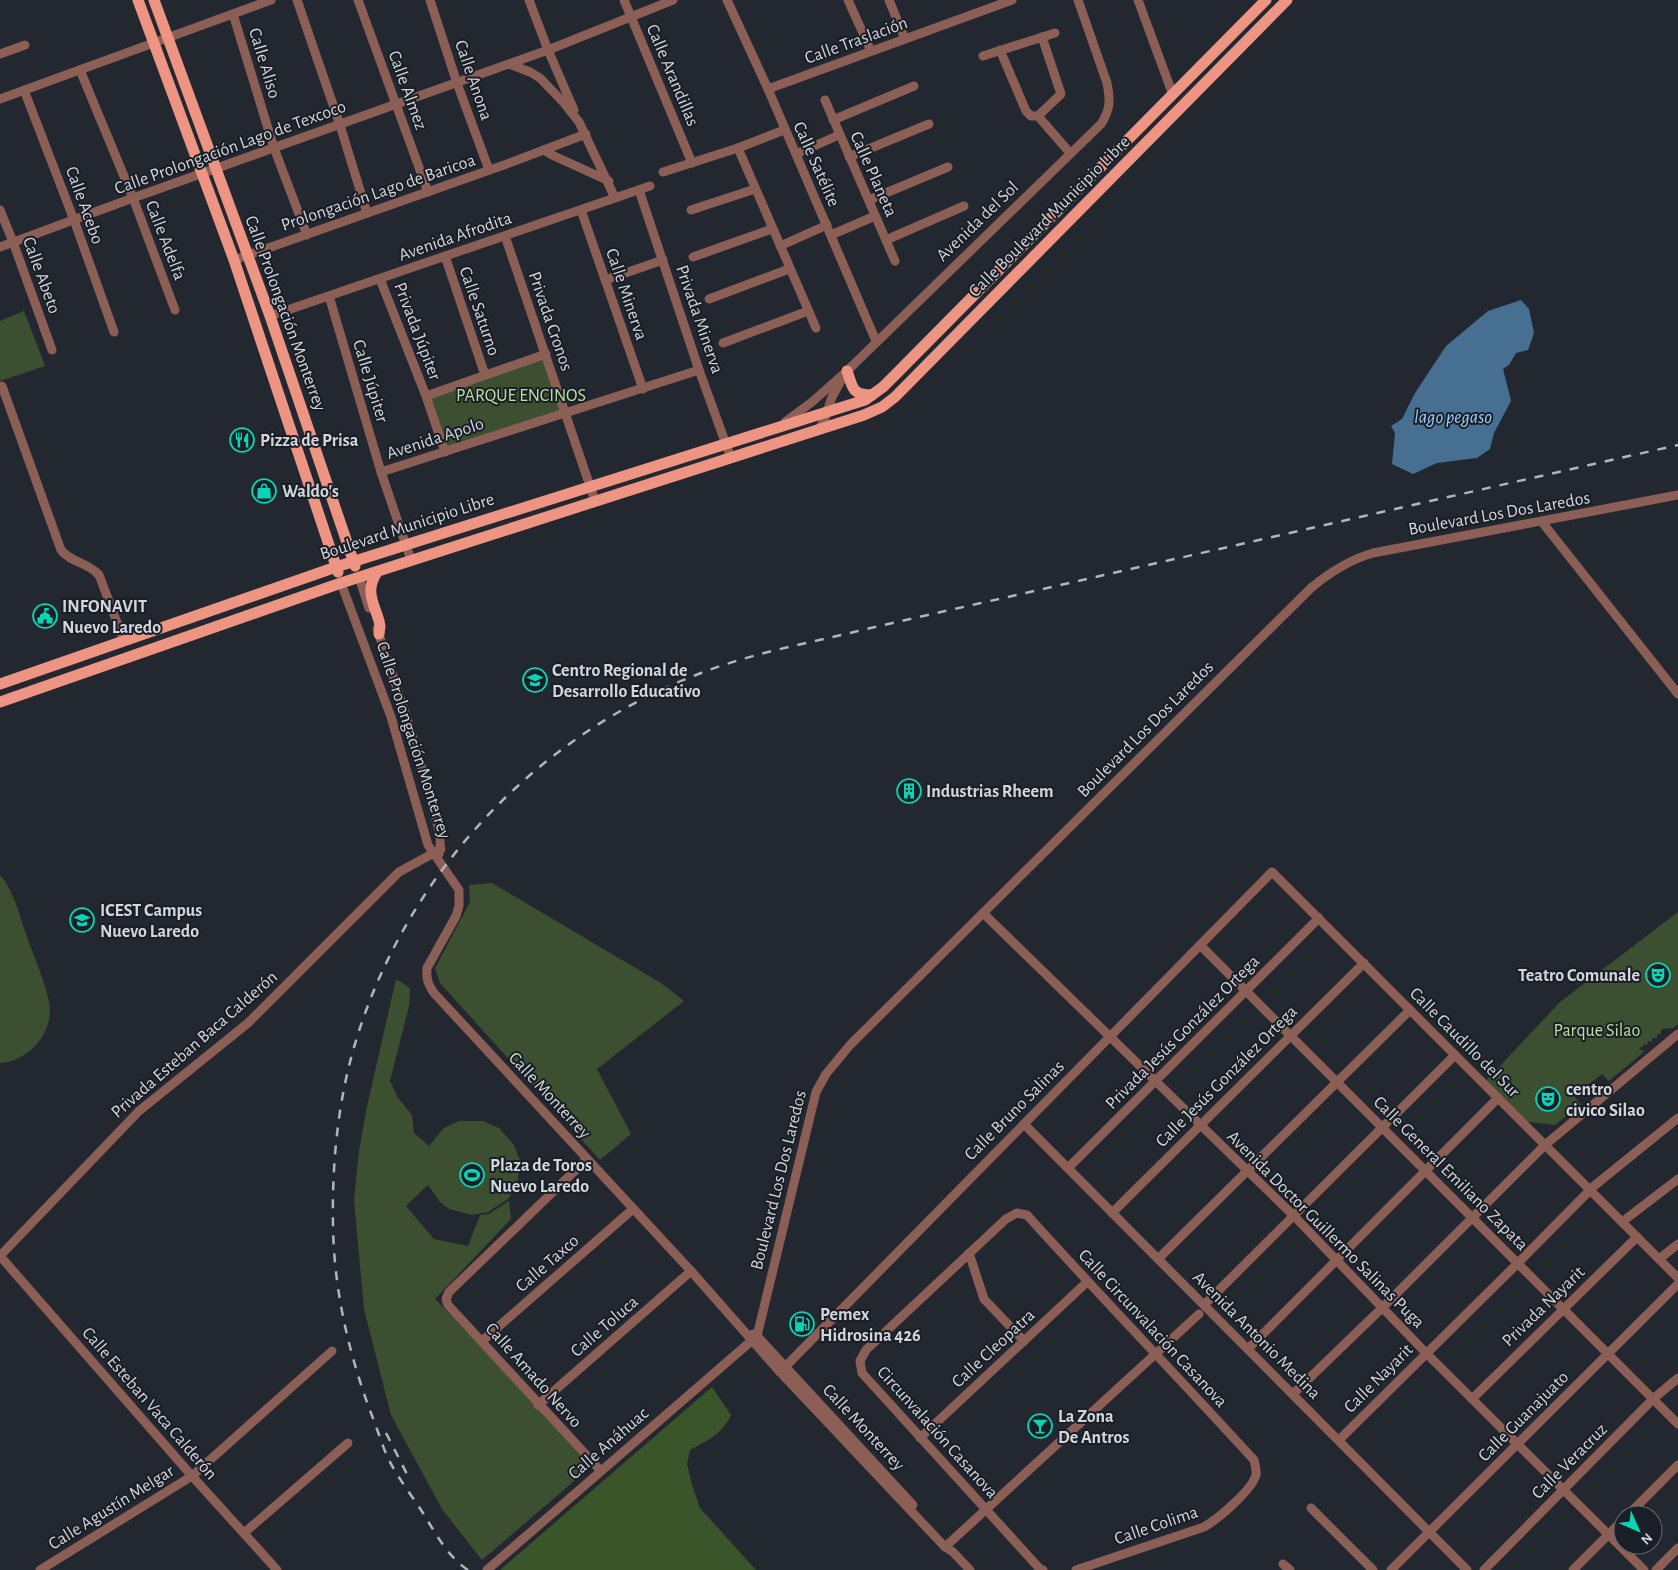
<svg xmlns="http://www.w3.org/2000/svg" width="1678" height="1570" font-family="'Alegreya Sans',sans-serif">
	<rect width="100%" height="100%" fill="#232830"/>
	<!-- green -->
	<g fill="#3d4f31">
		<path d="M24,311L45,366L0,381V321Z"/>
		<path d="M546,354L566,413L445,452L426,396Z"/>
		<path d="M0,875C14,890 19,915 26,934C32,952 50,993 50,1010C50,1026 42,1040 31,1050C22,1057 11,1063 0,1063Z"/>
		<path d="M492,883L661,983L684,1001L597,1069L631,1134L600,1160L440,983L435,968L470,902L469,885Z"/>
		<path d="M1678,912V1024L1673,1028L1661,1029V1034H1657V1038H1652V1042L1648,1041L1647,1045L1643,1044V1047H1640L1639,1049L1645,1051L1609,1081L1602,1074L1574,1096L1581,1104L1555,1125L1523,1121L1484,1083L1560,1002Z"/>
		<path d="M396,979L410,988L409,1006L390,1081L398,1098L412,1115L414,1133L429,1146L444,1128L459,1121H483L499,1128L514,1145L520,1161L517,1186L508,1199L488,1212L472,1215L449,1209L440,1202L428,1185L406,1206L434,1239L468,1246L480,1215L489,1214L509,1201L511,1219L435,1299L594,1464L482,1560L442,1509L391,1415L364,1309L354,1200L359,1151L366,1111Z"/>
	</g>
	<!-- forest -->
	<path fill="#3b552b" d="M712,1387L731,1415C723,1434 706,1441 690,1450L687,1464L692,1485L700,1508L756,1570H500Z"/>
	<!-- water -->
	<path fill="#466f92" d="M1521,300L1529,309L1534,333L1528,350L1516,353L1509,365L1503,369L1511,401L1494,433L1490,449L1477,458L1437,463L1413,474L1392,464L1395,433L1391,426L1402,419L1415,393L1446,346L1488,311Z"/>
	<g fill="none" stroke-linecap="round" stroke-linejoin="round">
		<!-- minor -->
		<g stroke="#8b5f56" stroke-width="9">
			<path d="M297,0L340,125L367,213"/>
			<path d="M358,0L428,192"/>
			<path d="M430,0L457,83L489,170"/>
			<path d="M529,0L548,50L574,110"/>
			<path d="M624,0L692,163"/>
			<path d="M727,0L768,89L876,341"/>
			<path d="M848,0L871,51"/>
			<path d="M889,0L905,39"/>
			<path d="M1138,0L1173,95"/>
			<path d="M233,14L274,148L307,235"/>
			<path d="M1000,50L1026,111L1031,116H1038L1070,153"/>
			<path d="M0,54L25,45"/>
			<path d="M983,56L1055,33"/>
			<path d="M509,64L530,72L540,78L564,103L579,122L615,198"/>
			<path d="M80,70L133,198L175,310"/>
			<path d="M768,89L1012,0"/>
			<path d="M24,90L74,220L114,332"/>
			<path d="M0,99L271,0"/>
			<path d="M825,100L895,261"/>
			<path d="M1038,116L1061,94L1042,37"/>
			<path d="M833,120L914,86"/>
			<path d="M738,148L816,328"/>
			<path d="M544,150L552,155L609,181"/>
			<path d="M796,154L839,135"/>
			<path d="M849,157L929,124"/>
			<path d="M663,172L738,148L784,130"/>
			<path d="M639,190L699,370L731,458"/>
			<path d="M869,200L948,167"/>
			<path d="M0,210L13,242L52,350"/>
			<path d="M581,210L643,389"/>
			<path d="M691,210L755,189"/>
			<path d="M831,235L875,216"/>
			<path d="M505,236L595,501"/>
			<path d="M886,240L964,206"/>
			<path d="M780,246L827,225"/>
			<path d="M0,247L133,198L548,50L673,0"/>
			<path d="M445,256L485,375"/>
			<path d="M693,257L772,229"/>
			<path d="M234,260L504,165L586,134"/>
			<path d="M380,279L426,396L445,452"/>
			<path d="M605,280L663,260"/>
			<path d="M329,296L381,472L411,560"/>
			<path d="M709,299L789,269"/>
			<path d="M270,316L650,186"/>
			<path d="M723,343L808,311"/>
			<path d="M2,386L61,550C70,562 89,563 99,575L124,641"/>
			<path d="M426,396L546,354"/>
			<path d="M785,422L812,402L847,371L1101,124C1111,109 1110,99 1107,83L1078,0"/>
			<path d="M819,430L825,418L832,397L843,377"/>
			<path d="M381,472L699,370"/>
			<path d="M1542,522L1678,694"/>
			<path d="M359,577L369,608"/>
			<path d="M341,583L391,717L428,845L459,890V906L456,916L427,968C426,979 428,984 434,993L691,1271L780,1372L945,1547L953,1552L970,1570"/>
			<path d="M377,629C396,684 414,738 429,794C433,812 444,836 439,854"/>
			<path d="M983,913L1294,1216L1426,1353L1644,1570"/>
			<path d="M1200,945L1678,1424"/>
			<path d="M1024,1124L1467,1570"/>
			<path d="M587,1159L449,1292L446,1299L448,1305L601,1471"/>
			<path d="M1068,1168L1319,918"/>
			<path d="M1112,1213L1364,963"/>
			<path d="M1622,1222L1678,1179"/>
			<path d="M969,1253L984,1299L1024,1341"/>
			<path d="M0,1256L139,1111L248,1023L399,872L441,849"/>
			<path d="M0,1256L192,1476L277,1570"/>
			<path d="M1158,1259L1410,1010"/>
			<path d="M1659,1259L1678,1244"/>
			<path d="M1204,1305L1455,1055"/>
			<path d="M753,1334L757,1336L913,1505"/>
			<path d="M482,1341L633,1209"/>
			<path d="M1248,1349L1498,1098"/>
			<path d="M780,1372L1272,872L1678,1278"/>
			<path d="M1293,1394L1382,1308L1545,1145L1678,1034"/>
			<path d="M1472,1399L1637,1237"/>
			<path d="M538,1405L691,1271"/>
			<path d="M920,1438L1087,1282"/>
			<path d="M1339,1440L1518,1263L1594,1186L1678,1118"/>
			<path d="M1311,1508L1373,1570"/>
			<path d="M1628,1515L1678,1465"/>
			<path d="M244,1533L348,1443"/>
			<path d="M945,1547L1199,1314"/>
			<path d="M1283,1564L1290,1570"/>
			<path d="M40,1570L192,1476L332,1351"/>
			<path d="M487,1570L757,1336L816,1092L826,1074L850,1045L1311,588C1330,572 1349,560 1373,553L1678,495"/>
			<path d="M1043,1570L1040,1569L862,1373L860,1361L866,1350L1006,1219L1017,1213L1027,1215C1102,1298 1179,1378 1254,1460C1255,1465 1257,1471 1256,1475C1252,1490 1218,1519 1204,1527L1076,1570"/>
			<path d="M1391,1570L1678,1284"/>
			<path d="M1484,1570L1653,1399L1678,1378"/>
			<path d="M1573,1570L1623,1520"/>
			<path d="M1656,1570L1678,1548"/>
		</g>
		<!-- major -->
		<g stroke="#ee9483" stroke-width="11">
			<path d="M138,0L234,260L338,572"/>
			<path d="M154,0L270,316L355,566"/>
			<path d="M847,371C853,387 851,395 872,395"/>
			<path d="M377,572C365,591 373,601 379,621L380,626L379,634"/>
			<path d="M0,684L336,567L865,400L883,387L899,371L1266,0"/>
			<path d="M0,702L341,583L864,415L882,407L895,397L1287,0"/>
		</g>
		<!-- rail -->
		<g stroke="#b2b5bb" stroke-width="2.5" stroke-dasharray="9 9" stroke-linecap="butt">
			<path d="M386,1433L410,1480"/>
			<path d="M468,1570C448,1557 436,1534 423,1513C412,1496 398,1478 389,1460C383,1448 379,1434 374,1421C350,1359 334,1293 333,1226C332,1174 336,1121 348,1070C391,892 525,741 696,675C748,654 804,644 858,631C940,612 1022,594 1104,575C1295,532 1487,488 1678,445"/>
		</g>
	</g>
	<!-- icons -->
	<defs>
		<g id="restaurant-ring" transform="scale(1.25)"><circle r="9.5" fill="#1a1e26" stroke="#08d5b5" stroke-width="1.5"/><path d="M-5-6h1v4h1v-4h1v4h1v-4h1v5L-1.5 .5V6h-2V.5L-5-1ZM5-6V6H3V1.5H1.5Q1.5-4 5-6Z" fill="#08d5b5"/></g>
		<g id="shop-ring" transform="scale(1.25)"><circle r="9.5" fill="#1a1e26" stroke="#08d5b5" stroke-width="1.5"/><path d="M-5-2.5h2.3a2.7 3.5 0 0 1 5.4 0H5L5.5 6h-11ZM-1.5-2.5h3a1.5 2.3 0 0 0-3 0Z" fill="#08d5b5"/></g>
		<g id="civic-ring" transform="scale(1.25)"><circle r="9.5" fill="#1a1e26" stroke="#08d5b5" stroke-width="1.5"/><path d="M-.6-6.5H3V-4.5H.6V-3L4-1V1h2V6H-6V1h2V-1L-.6-3ZM-1.2 2.5V6h2.4V2.5Z" fill="#08d5b5"/></g>
		<g id="school-ring" transform="scale(1.25)"><circle r="9.5" fill="#1a1e26" stroke="#08d5b5" stroke-width="1.5"/><path d="M0-5L7-2L0 1L-7-2ZM-4 1L0 2.5L4 1V4Q0 6-4 4Z" fill="#08d5b5"/></g>
		<g id="building-ring" transform="scale(1.25)"><circle r="9.5" fill="#1a1e26" stroke="#08d5b5" stroke-width="1.5"/><path d="M-4-6H4V6H1V3H-1V6H-4ZM-2.5-4.3h1.7v1.8h-1.7ZM.8-4.3h1.7v1.8H.8ZM-2.5-1h1.7V.8h-1.7ZM.8-1h1.7V.8H.8Z" fill="#08d5b5"/></g>
		<g id="university-ring" transform="scale(1.25)"><circle r="9.5" fill="#1a1e26" stroke="#08d5b5" stroke-width="1.5"/><path d="M0-5L7-2L0 1L-7-2ZM-4 1L0 2.5L4 1V4Q0 6-4 4Z" fill="#08d5b5"/></g>
		<g id="theatre-ring" transform="scale(1.25)"><circle r="9.5" fill="#1a1e26" stroke="#08d5b5" stroke-width="1.5"/><path d="M-5-5.5Q0-4 5-5.5V0Q5 5 0 6Q-5 5-5 0ZM-3.3-2.5H-1v1.5H-3.3ZM1-2.5H3.3v1.5H1ZM-2.8 1Q0 5.5 2.8 1Z" fill="#08d5b5"/></g>
		<g id="stadium-ring" transform="scale(1.25)"><circle r="9.5" fill="#1a1e26" stroke="#08d5b5" stroke-width="1.5"/><path d="M0-5a6.5 5 0 1 0 0 10a6.5 5 0 1 0 0-10ZM-3.5-1.8h7v3.6h-7Z" fill="#08d5b5"/></g>
		<g id="fuel-ring" transform="scale(1.25)"><circle r="9.5" fill="#1a1e26" stroke="#08d5b5" stroke-width="1.5"/><path d="M-5.5-6h7V0h2V4h1.3V-2.5L3-4.5l.8-.8L6-3V5H2.5V1h-1V6h-7ZM-4.2-4.7v3.2H.2V-4.7Z" fill="#08d5b5"/></g>
		<g id="bar-ring" transform="scale(1.25)"><circle r="9.5" fill="#1a1e26" stroke="#08d5b5" stroke-width="1.5"/><path d="M-6-5H6L.8 .8V4.5H3.5V6h-7V4.5H-.8V.8Z" fill="#08d5b5"/></g>
	</defs>
	<g fill-rule="evenodd">
		<use href="#restaurant-ring" x="242" y="440"/>
		<use href="#shop-ring" x="264" y="491"/>
		<use href="#civic-ring" x="45" y="616"/>
		<use href="#school-ring" x="535" y="680"/>
		<use href="#building-ring" x="909" y="791"/>
		<use href="#university-ring" x="82" y="920"/>
		<use href="#theatre-ring" x="1658" y="975"/>
		<use href="#theatre-ring" x="1548" y="1099"/>
		<use href="#stadium-ring" x="472" y="1175"/>
		<use href="#fuel-ring" x="802" y="1324"/>
		<use href="#bar-ring" x="1040" y="1426"/>
	</g>
	<g text-anchor="middle" stroke-width="4" stroke-linejoin="round" paint-order="stroke">
		<!-- street labels -->
		<g font-size="18" fill="#d3d6db" stroke="#1a1e26">
			<text transform="translate(856 40) rotate(-20)" y="6">Calle Traslación</text>
			<text transform="translate(265 63) rotate(73)" y="6">Calle Aliso</text>
			<text transform="translate(673 75) rotate(67)" y="6">Calle Arandillas</text>
			<text transform="translate(474 80) rotate(71)" y="6">Calle Anona</text>
			<text transform="translate(408 90) rotate(70)" y="6">Calle Almez</text>
			<text transform="translate(230 147) rotate(-20)" y="6">Calle Prolongación Lago de Texcoco</text>
			<text transform="translate(817 164) rotate(66)" y="6">Calle Satélite</text>
			<text transform="translate(874 174) rotate(66)" y="6">Calle Planeta</text>
			<text transform="translate(378 192) rotate(-19)" y="6">Prolongación Lago de Baricoa</text>
			<text transform="translate(85 205) rotate(70)" y="6">Calle Acebo</text>
			<text transform="translate(1049 216) rotate(-45)" y="6">Calle Boulevard Municipio Libre</text>
			<text transform="translate(977 221) rotate(-44)" y="6">Avenida del Sol</text>
			<text transform="translate(455 236) rotate(-19)" y="6">Avenida Afrodita</text>
			<text transform="translate(166 240) rotate(69)" y="6">Calle Adelfa</text>
			<text transform="translate(42 275) rotate(70)" y="6">Calle Abeto</text>
			<text transform="translate(627 294) rotate(71)" y="6">Calle Minerva</text>
			<text transform="translate(480 311) rotate(71)" y="6">Calle Saturno</text>
			<text transform="translate(286 313) rotate(70)" y="6">Calle Prolongación Monterrey</text>
			<text transform="translate(700 319) rotate(71)" y="6">Privada Minerva</text>
			<text transform="translate(551 321) rotate(71)" y="6">Privada Cronos</text>
			<text transform="translate(418 331) rotate(69)" y="6">Privada Júpiter</text>
			<text transform="translate(371 381) rotate(73)" y="6">Calle Júpiter</text>
			<text transform="translate(435 438) rotate(-18)" y="6">Avenida Apolo</text>
			<text transform="translate(1499 513) rotate(-10)" y="6">Boulevard Los Dos Laredos</text>
			<text transform="translate(407 526) rotate(-18)" y="6">Boulevard Municipio Libre</text>
			<text transform="translate(1145 729) rotate(-45)" y="6">Boulevard Los Dos Laredos</text>
			<text transform="translate(414 740) rotate(72)" y="6">Calle Prolongación Monterrey</text>
			<text transform="translate(1182 1032) rotate(-45)" y="6">Privada Jesús González Ortega</text>
			<text transform="translate(1465 1042) rotate(45)" y="6">Calle Caudillo del Sur</text>
			<text transform="translate(194 1044) rotate(-41)" y="6">Privada Esteban Baca Calderón</text>
			<text transform="translate(1226 1076) rotate(-45)" y="6">Calle Jesús González Ortega</text>
			<text transform="translate(550 1095) rotate(47)" y="6">Calle Monterrey</text>
			<text transform="translate(1014 1110) rotate(-45)" y="6">Calle Bruno Salinas</text>
			<text transform="translate(1451 1173) rotate(45)" y="6">Calle General Emiliano Zapata</text>
			<text transform="translate(778 1180) rotate(-76)" y="6">Boulevard Los Dos Laredos</text>
			<text transform="translate(1326 1229) rotate(45)" y="6">Avenida Doctor Guillermo Salinas Puga</text>
			<text transform="translate(547 1263) rotate(-41)" y="6">Calle Taxco</text>
			<text transform="translate(1543 1306) rotate(-44)" y="6">Privada Nayarit</text>
			<text transform="translate(604 1326) rotate(-41)" y="6">Calle Toluca</text>
			<text transform="translate(1153 1328) rotate(47)" y="6">Calle Circunvalación Casanova</text>
			<text transform="translate(1257 1335) rotate(45)" y="6">Avenida Antonio Medina</text>
			<text transform="translate(993 1348) rotate(-43)" y="6">Calle Cleopatra</text>
			<text transform="translate(534 1375) rotate(48)" y="6">Calle Amado Nervo</text>
			<text transform="translate(1378 1378) rotate(-45)" y="6">Calle Nayarit</text>
			<text transform="translate(150 1403) rotate(49)" y="6">Calle Esteban Vaca Calderón</text>
			<text transform="translate(1523 1416) rotate(-45)" y="6">Calle Guanajuato</text>
			<text transform="translate(864 1427) rotate(47)" y="6">Calle Monterrey</text>
			<text transform="translate(938 1432) rotate(48)" y="6">Circunvalación Casanova</text>
			<text transform="translate(608 1443) rotate(-41)" y="6">Calle Anáhuac</text>
			<text transform="translate(1569 1461) rotate(-45)" y="6">Calle Veracruz</text>
			<text transform="translate(111 1507) rotate(-32)" y="6">Calle Agustín Melgar</text>
			<text transform="translate(1156 1525) rotate(-19)" y="6">Calle Colima</text>
		</g>
		<!-- park labels -->
		<g font-size="18" fill="#b7e29d" stroke="#1a1e26">
			<text x="521" y="401">PARQUE ENCINOS</text>
			<text x="1597" y="1036">Parque Silao</text>
		</g>
		<!-- poi labels -->
		<g font-size="18" font-weight="bold" fill="#d3d6db" stroke="#1a1e26" text-anchor="start">
			<text x="260" y="446">Pizza de Prisa</text>
			<text x="282" y="497">Waldo's</text>
			<text x="62" y="612">INFONAVIT<tspan x="62" dy="21">Nuevo Laredo</tspan></text>
			<text x="552" y="676">Centro Regional de<tspan x="552" dy="21">Desarrollo Educativo</tspan></text>
			<text x="926" y="797">Industrias Rheem</text>
			<text x="100" y="916">ICEST Campus<tspan x="100" dy="21">Nuevo Laredo</tspan></text>
			<text x="1640" y="981" text-anchor="end">Teatro Comunale</text>
			<text x="1566" y="1095">centro<tspan x="1566" dy="21">civico Silao</tspan></text>
			<text x="490" y="1171">Plaza de Toros<tspan x="490" dy="21">Nuevo Laredo</tspan></text>
			<text x="820" y="1320">Pemex<tspan x="820" dy="21">Hidrosina 426</tspan></text>
			<text x="1058" y="1422">La Zona<tspan x="1058" dy="21">De Antros</tspan></text>
		</g>
		<!-- water labels -->
		<g font-size="19" font-style="italic" fill="#9ccefb" stroke="#1a1e26">
			<text x="1453" y="423">lago pegaso</text>
		</g>
	</g>
	<!-- north arrow -->
	<g transform="translate(1638 1530) rotate(135)"><circle r="24" fill="#1a1e26" stroke="#64686e"/>
	<path d="M0-4L9 19L0 12L-9 19Z" fill="#08d5b5"/>
	<text y="-8" font-size="14" font-weight="bold" text-anchor="middle" fill="#d3d6db">N</text>
	</g>
</svg>
